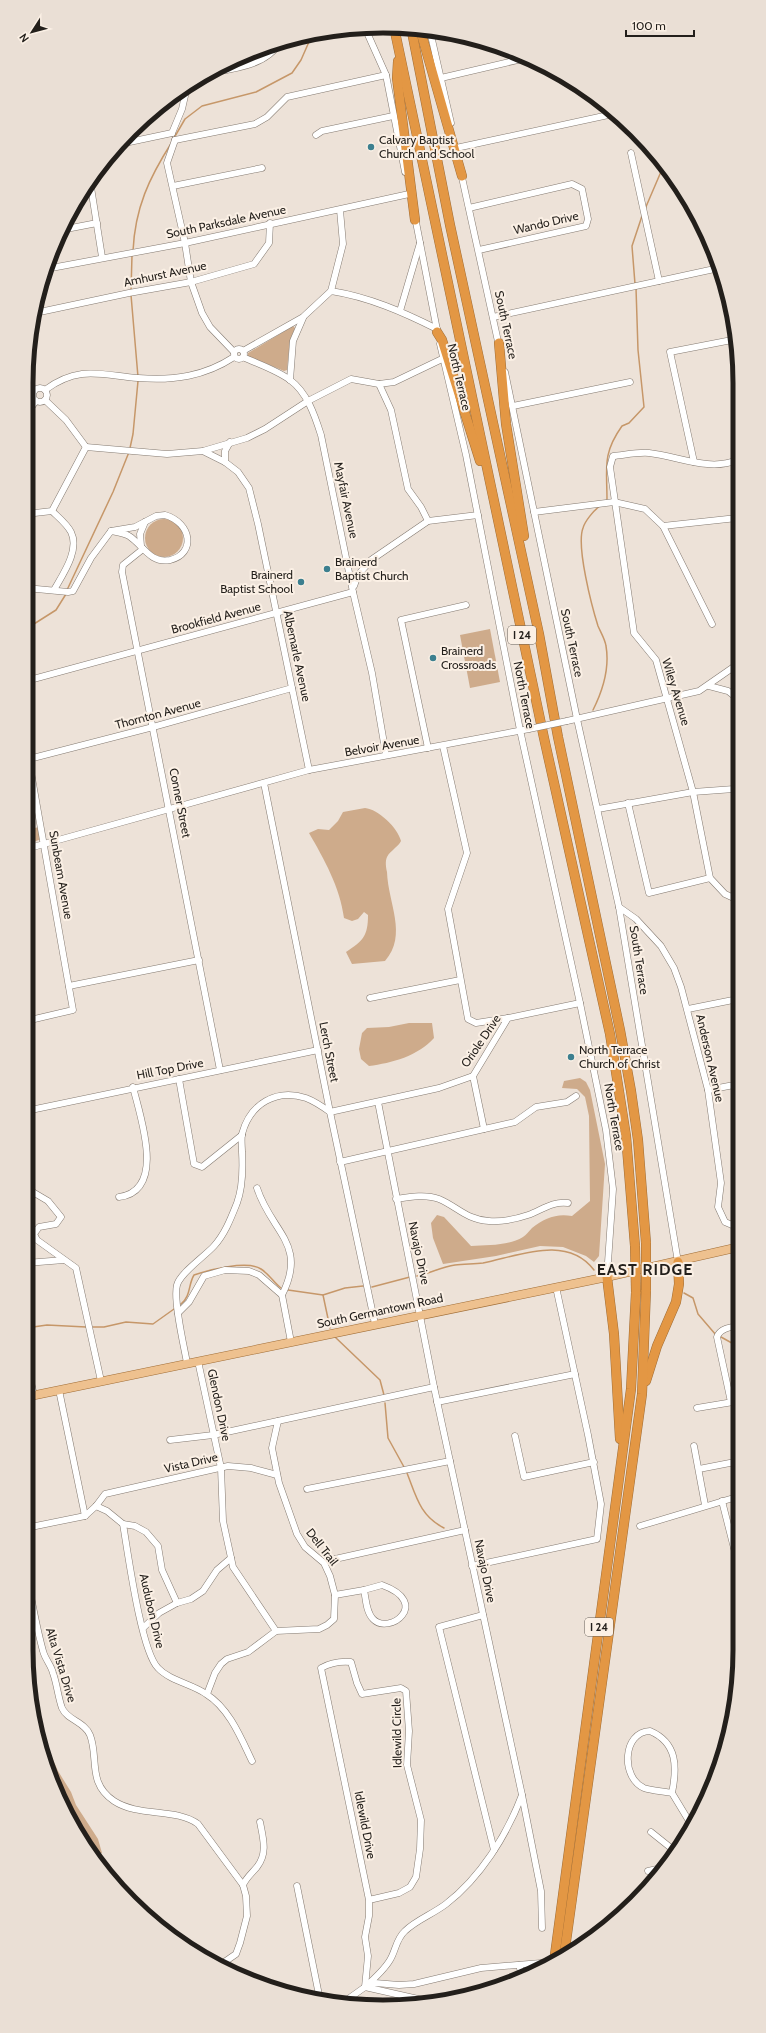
<svg xmlns="http://www.w3.org/2000/svg" width="766" height="2033" font-family="Cabin,sans-serif">
	<rect width="100%" height="100%" fill="#ede2d8"/>
	<!-- green -->
	<g fill="#ceab8b">
		<path d="M293,326L295,328L290,340L287,370L284,371L248,356V353Z"/>
		<circle cx="164" cy="538" r="19"/>
		<path d="M490,629L500,682L470,688L460,635Z"/>
		<path d="M365,808C378,809 398,828 401,841C398,847 390,851 387,857C385,861 386,868 387,872C388,903 408,935 385,961L352,964L346,952C363,941 368,936 368,915L364,912L358,919L352,921L344,918C340,887 324,859 309,833L318,829L329,830L338,821L343,812Z"/>
		<path d="M39,827L41,839L26,845V830Z"/>
		<path d="M409,1023H432L434,1038C418,1056 392,1063 369,1066L361,1059L359,1049L362,1033L367,1028L389,1027Z"/>
		<path d="M580,1078L586,1082L590,1090L605,1164L599,1256L594,1262L586,1256L563,1247L540,1246L496,1256L443,1264L433,1238L431,1223L437,1215L444,1217L471,1246C488,1245 508,1246 523,1237C526,1235 529,1231 532,1228C544,1218 557,1213 572,1216L590,1201L589,1116L585,1097L577,1089L562,1088L564,1081Z"/>
		<path d="M38,1725L58,1771L71,1792L76,1805L98,1839L102,1853L94,1856L74,1828L45,1765Z"/>
	</g>
	<g fill="none" stroke-linecap="round" stroke-linejoin="round">
		<!-- stream -->
		<g stroke="#c69769" stroke-width="1.5">
			<path d="M174,138L185,119L202,106L256,92L292,73L301,60L312,35"/>
			<path d="M645,209L663,167"/>
			<path d="M133,251C135,208 149,178 172,142"/>
			<path d="M635,284L632,246L642,216"/>
			<path d="M131,291L132,255"/>
			<path d="M131,295L138,377"/>
			<path d="M130,448L133,434L138,381"/>
			<path d="M607,500C607,468 602,454 622,426L629,423L644,407L638,350L636,288"/>
			<path d="M67,590L113,492L129,452"/>
			<path d="M26,629L56,610L66,594"/>
			<path d="M593,710C603,690 610,669 606,646C605,639 601,633 598,626C592,607 576,546 583,528C585,521 594,510 600,506"/>
			<path d="M417,1276C430,1273 442,1267 455,1265C464,1264 474,1264 483,1263C518,1256 567,1234 594,1270"/>
			<path d="M372,1287L410,1277"/>
			<path d="M288,1290L323,1295L345,1288L363,1286"/>
			<path d="M684,1293L693,1298L698,1314L716,1335"/>
			<path d="M323,1295L330,1328"/>
			<path d="M181,1304C191,1296 188,1285 194,1275C209,1270 247,1260 261,1269C269,1274 274,1283 281,1288"/>
			<path d="M93,1327H104L126,1322L153,1324L174,1309"/>
			<path d="M26,1328L47,1325L86,1327"/>
			<path d="M335,1337L380,1380L384,1395"/>
			<path d="M721,1337L739,1347"/>
			<path d="M385,1403L388,1438L404,1467"/>
			<path d="M407,1473C416,1496 420,1516 444,1528"/>
		</g>
		<!-- minor casing -->
		<g stroke="#847a71" stroke-width="7">
			<g id="minor">
				<path d="M365,28L386,75L405,172"/>
				<path d="M430,31L451,123"/>
				<path d="M204,74C230,69 266,67 280,42"/>
				<path d="M441,78L522,59"/>
				<path d="M172,133L182,109L187,87"/>
				<path d="M316,135L322,131L393,116"/>
				<path d="M175,140L167,163L185,243L191,282L202,313L210,327L234,352"/>
				<path d="M175,140L255,124L267,117L287,97L386,75"/>
				<path d="M120,144L172,133"/>
				<path d="M456,148L613,114"/>
				<path d="M631,153L659,281"/>
				<path d="M461,173L499,346"/>
				<path d="M90,181L102,257"/>
				<path d="M173,186L262,168"/>
				<path d="M469,208L572,184L582,189L588,219L586,226L479,250"/>
				<path d="M415,217L438,335"/>
				<path d="M61,230L97,223"/>
				<path d="M46,269L185,243L409,194"/>
				<path d="M331,291L343,244L340,210"/>
				<path d="M400,311L420,243"/>
				<path d="M35,313L129,293L191,282L254,264L269,243L270,223"/>
				<path d="M493,317L719,268"/>
				<path d="M440,344L466,455L520,730L580,1003L606,1130L613,1189L607,1277"/>
				<circle cx="239" cy="354" r="5"/>
				<path d="M243,351L303,317L331,291C369,297 403,312 437,329"/>
				<path d="M243,357C258,364 277,370 290,380C307,392 315,416 321,435L353,592L372,673L386,755"/>
				<path d="M505,372L577,719L619,907L678,1262"/>
				<path d="M290,380L293,341L303,318"/>
				<path d="M379,384L391,410L408,489L421,507L428,521"/>
				<path d="M26,385L34,391"/>
				<circle cx="40" cy="395" r="7"/>
				<path d="M45,390C79,365 101,375 138,378C174,381 205,376 234,357"/>
				<path d="M45,400L66,420L86,447"/>
				<path d="M513,406L630,382"/>
				<path d="M26,414L36,401"/>
				<path d="M86,447L167,454L203,451L225,462L238,472L249,488L258,524L309,770"/>
				<path d="M203,451L247,438L265,429L308,401L351,379L379,384L394,382L442,359"/>
				<path d="M737,460C710,472 677,456 649,453C638,452 624,455 613,456L610,467L634,633L656,660L693,792L710,878L725,894L738,900"/>
				<path d="M225,462V451L230,442"/>
				<path d="M694,462L670,352L737,339"/>
				<path d="M52,511C58,517 67,524 71,532C80,550 63,574 54,590"/>
				<path d="M534,512L614,502L645,509L663,526L737,518"/>
				<path d="M26,514L52,511L86,447"/>
				<path d="M165,515C192,523 196,554 170,560C150,564 143,545 129,536C124,533 116,532 111,531L135,527L156,516Z"/>
				<path d="M663,526L712,624"/>
				<path d="M141,546L140,534L145,522"/>
				<path d="M143,549L123,565L122,572L220,1070"/>
				<path d="M354,586L358,575L371,560L428,521L478,515"/>
				<path d="M26,588L68,592L73,591L91,558L111,531"/>
				<path d="M26,681L353,592"/>
				<path d="M709,686L728,691L738,699"/>
				<path d="M567,721L699,691L738,664"/>
				<path d="M26,744L73,1010L26,1021"/>
				<path d="M443,746L467,853L448,909L468,1019L476,1023L508,1018"/>
				<path d="M428,748L401,620L466,605"/>
				<path d="M29,759L153,727L292,688"/>
				<path d="M264,783L330,1112L375,1324"/>
				<path d="M628,803L649,893L710,878"/>
				<path d="M598,809L693,792L734,789L738,791"/>
				<path d="M26,849L309,770L529,729"/>
				<path d="M619,907L636,919L661,946L674,968L681,987L708,1090L721,1183L718,1207L725,1222L732,1225L739,1224"/>
				<path d="M69,986L199,960"/>
				<path d="M370,998L460,980"/>
				<path d="M688,1009L738,999"/>
				<path d="M473,1076L484,1129"/>
				<path d="M179,1079L194,1164L202,1167L242,1135"/>
				<path d="M708,1090L739,1084"/>
				<path d="M26,1111L318,1050"/>
				<path d="M340,1162L515,1122L536,1107L567,1102L576,1096"/>
				<path d="M26,1188L48,1201L61,1217L56,1224L39,1227L34,1234L37,1240L76,1268L101,1381"/>
				<path d="M257,1188C271,1232 308,1244 282,1295"/>
				<path d="M119,1197C167,1191 140,1116 133,1087"/>
				<path d="M396,1199C409,1197 426,1194 439,1199C458,1207 465,1219 489,1221C501,1222 516,1219 528,1215C542,1210 552,1201 568,1203"/>
				<path d="M26,1263L64,1260"/>
				<path d="M178,1313L189,1302L204,1276L225,1270L249,1271L259,1275L282,1295L291,1342"/>
				<path d="M26,1361L34,1395"/>
				<path d="M198,1361L221,1468L223,1521L233,1567L276,1631"/>
				<path d="M187,1363C184,1346 173,1300 177,1285C180,1273 205,1256 214,1246C225,1234 231,1218 237,1203C243,1187 243,1170 242,1152C242,1147 241,1140 242,1134C250,1104 276,1088 306,1098C314,1101 323,1107 330,1112L439,1088L473,1076L508,1018L580,1003"/>
				<path d="M59,1390L85,1516"/>
				<path d="M437,1402L575,1374"/>
				<path d="M731,1402L717,1337C720,1328 731,1327 739,1326"/>
				<path d="M697,1408L739,1401"/>
				<path d="M515,1436L524,1477L594,1462"/>
				<path d="M170,1440L213,1435L434,1387"/>
				<path d="M694,1446L705,1505"/>
				<path d="M699,1469L740,1461"/>
				<path d="M307,1489L450,1461"/>
				<path d="M722,1501L739,1568"/>
				<path d="M96,1506L107,1511L123,1524C128,1553 141,1651 158,1668C170,1681 192,1684 206,1694C229,1708 241,1738 252,1761"/>
				<path d="M123,1524L135,1526L146,1532L158,1546L162,1570L177,1603"/>
				<path d="M640,1526L740,1496"/>
				<path d="M26,1528L85,1516L96,1506L105,1494L228,1466L251,1468L277,1475"/>
				<path d="M335,1559L465,1530"/>
				<path d="M472,1566L597,1539L601,1504L588,1435L556,1287"/>
				<path d="M26,1574C32,1599 36,1626 43,1651C45,1659 51,1665 53,1673C57,1684 58,1697 62,1708C67,1720 85,1722 90,1735C99,1758 87,1783 114,1801C138,1817 177,1808 198,1824L243,1885L246,1896L247,1916L240,1943L236,1954L223,1963L217,1965"/>
				<path d="M382,1585C432,1603 389,1636 373,1619C366,1612 366,1599 364,1590Z"/>
				<path d="M335,1595L364,1590"/>
				<path d="M483,1615L439,1627L494,1850"/>
				<path d="M143,1628L159,1613L177,1603L191,1599L203,1591L217,1570L231,1558"/>
				<path d="M207,1694L215,1673L221,1664L227,1659L248,1652L276,1631L319,1629L327,1625L334,1619L335,1595L330,1576L324,1563L305,1547L297,1534L279,1483L272,1448L278,1421"/>
				<path d="M650,1731C678,1743 677,1768 672,1793C663,1791 652,1791 644,1788C621,1778 622,1732 650,1731Z"/>
				<path d="M672,1793L692,1826"/>
				<path d="M522,1795L541,1891L542,1928"/>
				<path d="M651,1832L676,1852"/>
				<path d="M648,1871L666,1867"/>
				<path d="M243,1885C246,1878 252,1873 257,1867C268,1853 263,1838 260,1822"/>
				<path d="M297,1886L320,2000"/>
				<path d="M519,1965L523,1978"/>
				<path d="M365,1987C374,1979 384,1970 390,1960C396,1950 396,1939 405,1931C416,1920 433,1914 446,1904C480,1878 507,1835 522,1795L434,1387L378,1102"/>
				<path d="M365,1987L368,1956L365,1937L369,1916V1900L321,1668C330,1663 340,1661 351,1662L357,1683L362,1694L401,1688L406,1691L409,1731L407,1765L421,1820L420,1849L416,1877L410,1887L399,1893L369,1900"/>
				<path d="M365,1987L427,2001"/>
				<path d="M341,2004L365,1987L375,1983L399,1985L414,1984L481,1968L553,1962"/>
			</g>
		</g>
		<!-- major casing -->
		<g stroke="#a06d36" stroke-width="9">
			<path id="major" d="M26,1397L607,1277L739,1247"/>
		</g>
		<!-- highway casing -->
		<g stroke="#a06d36" stroke-width="10">
			<g id="highway">
				<path d="M394,27L544,738L610,1034L626,1136L635,1246"/>
				<path d="M411,27L450,225L539,634L558,737L620,1030L631,1091L638,1140L646,1243"/>
				<path d="M420,29L462,176"/>
				<path d="M398,61L397,78L415,220"/>
				<path d="M437,332L442,340L480,461"/>
				<path d="M499,343L506,424L524,536"/>
				<path d="M607,1277L614,1334L620,1439"/>
				<path d="M646,1381L657,1346L676,1302L679,1284L678,1262"/>
				<path d="M564,1956L642,1394L646,1290"/>
				<path d="M554,1962L631,1389L636,1292"/>
			</g>
		</g>
		<!-- minor -->
		<use href="#minor" stroke="#fff" stroke-width="6"/>
		<!-- major -->
		<use href="#major" stroke="#eec18f" stroke-width="8"/>
		<!-- highway -->
		<use href="#highway" stroke="#e39744" stroke-width="9"/>
		<!-- minor-bridge casing -->
		<g stroke="#847a71" stroke-width="7" stroke-linecap="butt">
			<path id="minor-bridge" d="M529,729L567,721"/>
		</g>
		<!-- highway-bridge casing -->
		<g stroke="#a06d36" stroke-width="10" stroke-linecap="butt">
			<g id="highway-bridge">
				<path d="M646,1243V1290"/>
				<path d="M635,1246L636,1292"/>
			</g>
		</g>
		<!-- minor-bridge -->
		<use href="#minor-bridge" stroke="#fff" stroke-width="6"/>
		<!-- highway-bridge -->
		<use href="#highway-bridge" stroke="#e39744" stroke-width="9"/>
	</g>
	<!-- markers -->
	<g fill="#3c7f8f" stroke="#fbf0e5" stroke-width="1.5">
		<circle cx="371" cy="147" r="4"/>
		<circle cx="327" cy="569" r="4"/>
		<circle cx="301" cy="582" r="4"/>
		<circle cx="433" cy="658" r="4"/>
		<circle cx="571" cy="1057" r="4"/>
	</g>
	<g text-anchor="middle" stroke-width="4" stroke-linejoin="round" paint-order="stroke">
		<!-- shield labels -->
		<g fill="#fbf0e5" stroke="#645e58" stroke-width="1">
			<rect x="508" y="626" width="28" height="18" rx="3"/>
			<rect x="585" y="1618" width="28" height="18" rx="3"/>
		</g>
		<g font-size="11" font-weight="bold" fill="#231f1b">
			<text x="522" y="639">I 24</text>
			<text x="599" y="1631">I 24</text>
		</g>
		<!-- poi labels -->
		<g font-size="12" fill="#231f1b" stroke="#fbf0e5" text-anchor="start">
			<text x="379" y="144">Calvary Baptist<tspan x="379" dy="14">Church and School</tspan></text>
			<text x="335" y="566">Brainerd<tspan x="335" dy="14">Baptist Church</tspan></text>
			<text x="293" y="579" text-anchor="end">Brainerd<tspan x="293" dy="14">Baptist School</tspan></text>
			<text x="441" y="655">Brainerd<tspan x="441" dy="14">Crossroads</tspan></text>
			<text x="579" y="1054">North Terrace<tspan x="579" dy="14">Church of Christ</tspan></text>
		</g>
		<!-- street labels -->
		<g font-size="12" fill="#231f1b" stroke="#fbf0e5">
			<text transform="translate(226 222) rotate(-12)" y="4">South Parksdale Avenue</text>
			<text transform="translate(546 223) rotate(-13)" y="4">Wando Drive</text>
			<text transform="translate(165 274) rotate(-12)" y="4">Amhurst Avenue</text>
			<text transform="translate(506 325) rotate(78)" y="4">South Terrace</text>
			<text transform="translate(459 377) rotate(77)" y="4">North Terrace</text>
			<text transform="translate(346 500) rotate(78)" y="4">Mayfair Avenue</text>
			<text transform="translate(216 618) rotate(-15)" y="4">Brookfield Avenue</text>
			<text transform="translate(572 643) rotate(78)" y="4">South Terrace</text>
			<text transform="translate(297 656) rotate(78)" y="4">Albemarle Avenue</text>
			<text transform="translate(676 692) rotate(73)" y="4">Wiley Avenue</text>
			<text transform="translate(524 695) rotate(79)" y="4">North Terrace</text>
			<text transform="translate(158 714) rotate(-15)" y="4">Thornton Avenue</text>
			<text transform="translate(382 746) rotate(-10)" y="4">Belvoir Avenue</text>
			<text transform="translate(180 803) rotate(79)" y="4">Conner Street</text>
			<text transform="translate(61 875) rotate(80)" y="4">Sunbeam Avenue</text>
			<text transform="translate(639 960) rotate(81)" y="4">South Terrace</text>
			<text transform="translate(481 1041) rotate(-56)" y="4">Oriole Drive</text>
			<text transform="translate(329 1052) rotate(79)" y="4">Lerch Street</text>
			<text transform="translate(710 1058) rotate(77)" y="4">Anderson Avenue</text>
			<text transform="translate(170 1069) rotate(-11)" y="4">Hill Top Drive</text>
			<text transform="translate(614 1117) rotate(80)" y="4">North Terrace</text>
			<text transform="translate(419 1253) rotate(78)" y="4">Navajo Drive</text>
			<text transform="translate(380 1311) rotate(-12)" y="4">South Germantown Road</text>
			<text transform="translate(219 1405) rotate(78)" y="4">Glendon Drive</text>
			<text transform="translate(191 1463) rotate(-13)" y="4">Vista Drive</text>
			<text transform="translate(322 1547) rotate(52)" y="4">Dell Trail</text>
			<text transform="translate(485 1571) rotate(78)" y="4">Navajo Drive</text>
			<text transform="translate(152 1611) rotate(77)" y="4">Audubon Drive</text>
			<text transform="translate(61 1665) rotate(73)" y="4">Alta Vista Drive</text>
			<text transform="translate(397 1733) rotate(-91)" y="4">Idlewild Circle</text>
			<text transform="translate(365 1825) rotate(79)" y="4">Idlewild Drive</text>
		</g>
		<!-- district labels -->
		<g font-size="16" font-weight="bold" letter-spacing="1" fill="#231f1b" stroke="#fbf0e5">
			<text x="645" y="1275">EAST RIDGE</text>
		</g>
	</g>
	<!-- crop -->
	<path d="M0 0H766V2033H0ZM383 33H383A350 350 0 0 1 733 383V1650A350 350 0 0 1 383 2000H383A350 350 0 0 1 33 1650V383A350 350 0 0 1 383 33Z" fill="#eadfd5" fill-rule="evenodd"/>
	<path fill="none" stroke="#231f1b" stroke-width="5" d="M383 33H383A350 350 0 0 1 733 383V1650A350 350 0 0 1 383 2000H383A350 350 0 0 1 33 1650V383A350 350 0 0 1 383 33Z"/>
	<!-- north arrow -->
	<g transform="translate(32 32) rotate(234)" stroke="#fbf0e5" stroke-width="3" paint-order="stroke">
	<path d="M0-3L7 15L0 10L-7 15Z" fill="#231f1b"/>
	<text y="-6" font-size="11" font-weight="bold" text-anchor="middle" fill="#231f1b">N</text>
	</g>
	<!-- scale -->
	<path d="M626 30v6h68v-6" fill="none" stroke="#231f1b" stroke-width="2"/>
	<text x="632" y="30" font-size="12" fill="#231f1b" stroke="#fbf0e5" stroke-width="3" paint-order="stroke">100 m</text>
</svg>
